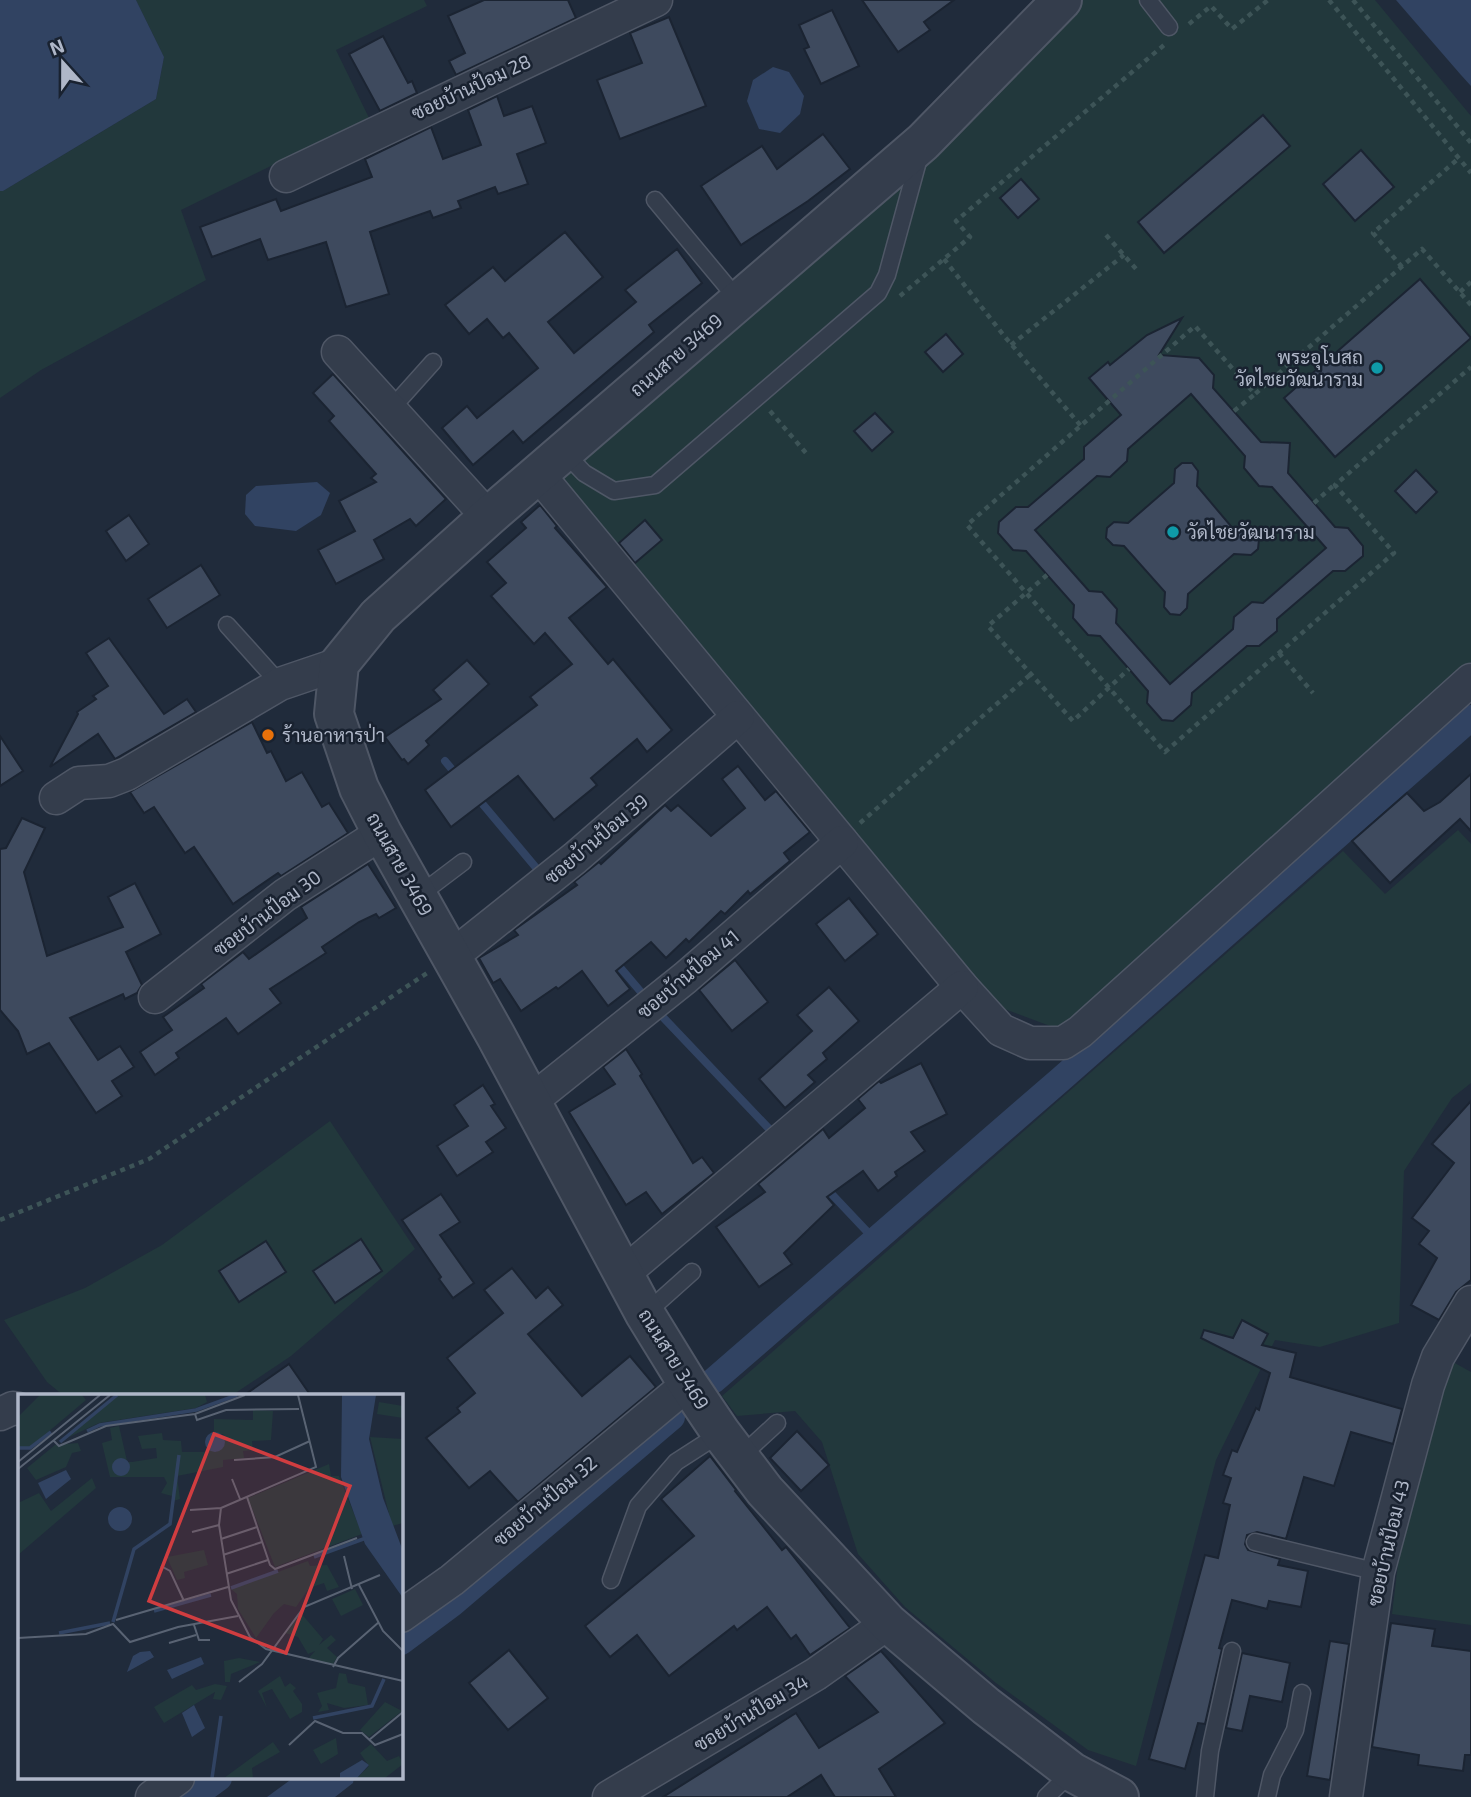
<svg xmlns="http://www.w3.org/2000/svg" width="1471" height="1797" font-family="'Exo 2',Sarabun,sans-serif">
	<rect width="100%" height="100%" fill="#202b3b"/>
	<!-- green -->
	<g fill="#22383c">
		<path d="M136,0H424L427,6L336,50L369,118L181,210L206,280L41,370L0,398V191H3L156,99L164,57Z"/>
		<path d="M1070,0H1375L1471,116V662L1061,1030L991,1004L548,475Z"/>
		<path d="M1458,830L1471,844V1083L1452,1098L1404,1171L1399,1323L1320,1347L1275,1340L1216,1460L1136,1766L1088,1750L996,1683L905,1607L858,1554L822,1442L795,1411L737,1416L722,1396L1343,851L1385,894Z"/>
		<path d="M330,1121L415,1249L291,1356L231,1396H64L47,1382L4,1320L85,1288L162,1245Z"/>
		<path d="M1453,1362L1471,1372V1625L1392,1614L1402,1531L1440,1392Z"/>
	</g>
	<!-- water -->
	<g fill="#314362">
		<path d="M0,0H136L164,57L156,99L3,191H0Z"/>
		<path d="M1396,0H1471V86L1461,75Z"/>
		<path d="M773,67L789,72L804,96L800,114L780,133L759,129L747,101L753,80Z"/>
		<path d="M317,482L330,493L321,515L296,531L255,526L245,514L246,495L256,486Z"/>
		<path d="M293,1778H354L353,1783L335,1797H267Z"/>
	</g>
	<g fill="none" stroke-linecap="round" stroke-linejoin="round">
		<!-- stream -->
		<g stroke="#314362" stroke-width="8">
			<path d="M445,761L459,778"/>
			<path d="M475,795L543,876"/>
			<path d="M613,959L646,998"/>
			<path d="M659,1013L775,1135"/>
			<path d="M824,1186L875,1240"/>
		</g>
		<!-- canal -->
		<g stroke="#314362" stroke-width="26">
			<path d="M713,1381L1061,1079L1471,718"/>
			<path d="M401,1642L452,1604L672,1417"/>
			<path d="M193,1797L219,1778"/>
		</g>
	</g>
	<!-- building -->
	<g fill="#3e4a5e" stroke="#1b2432" stroke-width="2" fill-rule="evenodd">
		<path d="M484,0H568L576,18L456,75L449,61L465,53L448,16Z"/>
		<path d="M862,0H954L924,22L930,30L898,52Z"/>
		<path d="M832,10L859,66L821,84L804,49L809,47L799,25Z"/>
		<path d="M669,17L706,106L620,139L597,80L642,63L630,33Z"/>
		<path d="M383,36L408,83L412,81L417,93L380,111L349,54Z"/>
		<path d="M497,96L504,116L532,106L546,143L517,154L528,184L498,194L495,187L458,201L461,208L433,218L430,211L370,232L389,294L346,307L326,242L268,260L260,239L212,257L200,227L276,199L281,211L372,177L365,159L431,127L443,159L481,145L468,110Z"/>
		<path d="M1263,115L1290,146L1164,253L1138,222Z"/>
		<path d="M823,134L850,169L808,201L741,245L701,186L762,146L777,169Z"/>
		<path d="M1361,150L1394,187L1355,221L1323,184Z"/>
		<path d="M1021,179L1039,199L1018,218L1000,198Z"/>
		<path d="M565,232L603,277L548,322L574,353L636,302L625,290L677,249L702,283L649,325L654,332L523,443L513,431L473,465L442,428L467,406L477,418L538,368L509,333L503,338L487,319L469,334L445,305L493,267L505,281Z"/>
		<path d="M1420,279L1471,338L1335,457L1284,398Z"/>
		<path d="M1182,318L1159,355L1199,358L1214,375L1213,388L1261,442L1290,443L1288,473L1335,527L1348,528L1363,546V556L1345,571H1333L1277,619V631L1259,646H1247L1192,693L1191,705L1173,721L1162,720L1147,703L1148,691L1129,669L1100,636L1088,635L1073,618L1074,605L1026,551L1013,550L998,533L999,522L1016,507H1028L1084,459V447L1121,415L1089,378L1108,362L1110,365L1147,335ZM1191,394L1245,456L1244,468L1259,486L1272,487L1326,548L1263,603L1252,602L1234,617L1233,629L1170,684L1116,623L1117,609L1102,592L1089,591L1035,530L1097,476L1110,477L1127,461L1128,449Z"/>
		<path d="M946,334L963,354L943,372L925,352Z"/>
		<path d="M333,374L446,499L416,526L410,519L374,540L384,559L336,584L318,550L355,531L339,501L376,482L371,478L376,474L329,421L334,416L313,393Z"/>
		<path d="M875,413L893,432L872,451L854,431Z"/>
		<path d="M1182,463H1192L1198,471L1197,486L1235,531L1252,532L1259,539L1258,549L1251,555L1234,554L1188,594L1187,608L1180,615L1170,614L1164,607L1165,592L1124,546L1113,545L1106,538L1107,528L1114,522L1128,523L1174,483L1175,469Z"/>
		<path d="M1416,470L1437,492L1416,513L1395,491Z"/>
		<path d="M540,505L557,526L555,528L607,587L569,618L608,664L613,659L672,730L647,752L637,739L591,778L597,785L554,820L518,776L451,827L425,790L537,705L530,697L572,664L545,633L534,644L491,596L506,583L487,562L526,528L521,522Z"/>
		<path d="M129,515L149,544L126,561L106,531Z"/>
		<path d="M645,520L662,540L635,563L619,543Z"/>
		<path d="M201,565L220,595L167,628L148,599Z"/>
		<path d="M109,638L164,714L187,699L196,712L115,759L98,734L50,767L78,714L77,712L96,699L93,696L108,686L86,653Z"/>
		<path d="M467,660L489,684L426,741L429,745L408,764L404,759L402,760L385,737L441,699L433,690Z"/>
		<path d="M252,722L267,753L271,751L286,781L302,772L322,807L329,803L348,833L281,876L278,873L233,904L194,847L185,853L154,807L144,813L130,792Z"/>
		<path d="M0,736L23,771L0,786Z"/>
		<path d="M738,766L765,800L776,791L810,832L784,853L790,861L750,894L748,891L725,914L721,911L689,942L686,939L666,958L651,942L616,971L630,989L608,1006L582,971L558,989L556,987L521,1011L500,979L493,983L479,958L518,935L514,930L577,885L574,882L599,862L601,864L665,805L671,811L678,805L711,836L745,808L722,779Z"/>
		<path d="M1471,774V831L1460,819L1390,883L1352,841L1407,793L1424,811L1440,802Z"/>
		<path d="M22,818L45,828L24,872L47,956L123,927L108,897L135,883L161,934L126,952L142,985L137,993L125,999L123,994L70,1018L98,1060L120,1046L134,1067L112,1081L122,1096L96,1113L49,1043L27,1054L18,1031L0,1010V849L6,848Z"/>
		<path d="M368,864L396,908L379,918L376,914L359,922L322,947L326,953L270,989L281,1003L238,1034L226,1018L176,1053L179,1058L155,1075L140,1052L172,1030L163,1017L204,988L201,984L243,952L249,959L307,918L301,907Z"/>
		<path d="M849,898L878,934L845,961L816,924Z"/>
		<path d="M735,960L768,1002L732,1031L699,990Z"/>
		<path d="M829,987L859,1021L823,1053L827,1059L808,1075L815,1082L785,1108L759,1079L812,1031L797,1015Z"/>
		<path d="M626,1049L642,1074L640,1076L693,1163L702,1157L714,1173L662,1214L646,1192L626,1205L569,1112L615,1084L603,1067Z"/>
		<path d="M921,1063L947,1114L911,1132L925,1151L895,1172L897,1176L878,1191L863,1171L827,1197L834,1205L784,1253L792,1264L759,1287L716,1227L765,1192L758,1184L823,1129L829,1138L865,1108L858,1099L879,1081L881,1083Z"/>
		<path d="M483,1085L495,1104L491,1106L506,1128L486,1142L493,1152L457,1176L437,1146L468,1126L454,1105Z"/>
		<path d="M1471,1101V1280L1456,1292L1439,1320L1411,1305L1437,1258L1419,1244L1429,1231L1412,1218L1454,1163L1432,1144Z"/>
		<path d="M441,1194L460,1222L440,1235L474,1283L453,1298L439,1279L441,1277L402,1220Z"/>
		<path d="M361,1239L382,1271L335,1303L313,1271Z"/>
		<path d="M266,1241L286,1272L239,1302L219,1271Z"/>
		<path d="M512,1268L536,1298L548,1287L563,1305L528,1334L582,1396L630,1356L656,1387L518,1502L490,1471L469,1488L426,1438L460,1412L457,1408L475,1393L447,1358L503,1313L484,1290Z"/>
		<path d="M1242,1320L1268,1334L1262,1345L1296,1353L1290,1377L1402,1409L1393,1444L1351,1432L1334,1486L1304,1477L1286,1539L1257,1532L1247,1535L1245,1544L1248,1550L1280,1559L1278,1565L1308,1571L1301,1607L1269,1601L1267,1609L1232,1600L1219,1648L1222,1649L1205,1724L1198,1723L1185,1769L1149,1759L1205,1555L1218,1558L1230,1505L1223,1503L1231,1478L1223,1475L1232,1450L1237,1452L1256,1408L1259,1410L1270,1373L1201,1338L1204,1330L1233,1338Z"/>
		<path d="M289,1364L311,1396H243Z"/>
		<path d="M797,1431L829,1465L801,1491L770,1458Z"/>
		<path d="M710,1456L736,1490L735,1491L782,1550L786,1547L850,1628L810,1655L796,1635L791,1639L767,1607L737,1630L734,1626L669,1676L637,1635L610,1657L585,1626L694,1536L661,1499Z"/>
		<path d="M1391,1623L1435,1629L1432,1646L1471,1651V1755H1465L1463,1771L1418,1765L1419,1755L1372,1747Z"/>
		<path d="M1330,1641L1349,1644L1330,1780L1307,1776Z"/>
		<path d="M509,1650L548,1698L508,1730L469,1683Z"/>
		<path d="M881,1651L945,1723L879,1769L896,1797H835L821,1775L787,1797H663L796,1713L819,1748L878,1712L845,1676Z"/>
		<path d="M1242,1653L1290,1663L1282,1702L1250,1696L1242,1731L1226,1728Z"/>
	</g>
	<g fill="none" stroke-linecap="round" stroke-linejoin="round">
		<!-- service casing -->
		<g stroke="#4f5766" stroke-width="19">
			<g id="service">
				<path d="M1148,0L1169,27"/>
				<path d="M655,200L739,301"/>
				<path d="M390,410L433,362"/>
				<path d="M564,452L584,473L614,491L655,485L878,293L887,275L920,154"/>
				<path d="M227,625L280,684"/>
				<path d="M418,896L463,862"/>
				<path d="M645,1314L692,1272"/>
				<path d="M739,1458L777,1423"/>
				<path d="M1255,1542L1378,1572"/>
				<path d="M611,1580L638,1506L676,1462L721,1433"/>
				<path d="M1046,1797L1072,1772"/>
				<path d="M1205,1797L1210,1751L1232,1651"/>
				<path d="M1267,1797L1272,1775L1295,1730L1302,1693"/>
			</g>
		</g>
		<!-- minor casing -->
		<g stroke="#4f5766" stroke-width="35">
			<g id="minor">
				<path d="M286,176L656,0"/>
				<path d="M338,352L488,517"/>
				<path d="M538,474L962,987L1001,1030L1030,1043H1063L1080,1032L1471,680"/>
				<path d="M56,798L79,783L109,781L127,774L280,684L339,664"/>
				<path d="M451,957L575,858L738,717"/>
				<path d="M155,997L285,895L382,833"/>
				<path d="M530,1102L685,978L842,842"/>
				<path d="M623,1274L962,987"/>
				<path d="M0,1414L13,1408L19,1409"/>
				<path d="M401,1616L452,1580L688,1384"/>
				<path d="M152,1797L178,1778"/>
				<path d="M609,1797L816,1674L888,1623"/>
				<path d="M1346,1797L1378,1572L1428,1385L1438,1357L1471,1302"/>
			</g>
		</g>
		<!-- tertiary casing -->
		<g stroke="#4f5766" stroke-width="42">
			<path id="tertiary" d="M1062,0L923,142L488,517L378,616L339,664L334,714L359,788L382,833L496,1036L645,1314L688,1384L721,1433L765,1491L888,1623L986,1706L1072,1772L1119,1797"/>
		</g>
		<!-- path -->
		<g stroke="#3d5457" stroke-width="4.5" stroke-dasharray="5 5" stroke-linecap="butt">
			<path d="M1329,0L1471,173"/>
			<path d="M1353,0L1471,143"/>
			<path d="M1189,24L1211,6L1232,29L1268,0"/>
			<path d="M1106,235L1138,271"/>
			<path d="M944,259L1005,337L1081,426"/>
			<path d="M1402,267L1373,233L1459,158"/>
			<path d="M1460,292L1471,282"/>
			<path d="M900,296L970,237L956,221L1164,45"/>
			<path d="M1471,305L1422,249L1255,394L1195,326L967,525L1165,752L1394,553L1335,485L1471,367"/>
			<path d="M1011,345L1124,255"/>
			<path d="M770,411L806,453"/>
			<path d="M1234,411L1255,394"/>
			<path d="M1314,503L1334,485"/>
			<path d="M1047,575L988,626L1073,721L1129,669"/>
			<path d="M1279,653L1313,693"/>
			<path d="M860,823L1031,674"/>
			<path d="M0,1220L149,1159L427,973"/>
		</g>
		<!-- service -->
		<use href="#service" stroke="#343d4c" stroke-width="16"/>
		<!-- minor -->
		<use href="#minor" stroke="#343d4c" stroke-width="32"/>
		<!-- tertiary -->
		<use href="#tertiary" stroke="#343d4c" stroke-width="38"/>
	</g>
	<!-- markers -->
	<g fill="#0f9aa8" stroke="#192230" stroke-width="2.5">
		<circle cx="1377" cy="368" r="7"/>
		<circle cx="1173" cy="532" r="7"/>
	</g>
	<circle fill="#e8710a" stroke="#192230" stroke-width="2.5" cx="268" cy="735" r="7"/>
	<g text-anchor="middle" stroke-width="5" stroke-linejoin="round" paint-order="stroke">
		<!-- street labels -->
		<g font-size="19" fill="#afb7c8" stroke="#192230">
			<text transform="translate(471 87) rotate(-25)" y="7">ซอยบ้านป้อม 28</text>
			<text transform="translate(676 355) rotate(-41)" y="7">ถนนสาย 3469</text>
			<text transform="translate(596 839) rotate(-40)" y="7">ซอยบ้านป้อม 39</text>
			<text transform="translate(400 864) rotate(61)" y="7">ถนนสาย 3469</text>
			<text transform="translate(267 913) rotate(-37)" y="7">ซอยบ้านป้อม 30</text>
			<text transform="translate(688 974) rotate(-40)" y="7">ซอยบ้านป้อม 41</text>
			<text transform="translate(674 1359) rotate(58)" y="7">ถนนสาย 3469</text>
			<text transform="translate(545 1501) rotate(-40)" y="7">ซอยบ้านป้อม 32</text>
			<text transform="translate(1388 1543) rotate(-77)" y="7">ซอยบ้านป้อม 43</text>
			<text transform="translate(751 1713) rotate(-31)" y="7">ซอยบ้านป้อม 34</text>
		</g>
		<!-- poi labels -->
		<g font-size="19" fill="#afb7c8" stroke="#192230" text-anchor="start">
			<text x="1363" y="364" text-anchor="end">พระอุโบสถ<tspan x="1363" dy="22">วัดไชยวัฒนาราม</tspan></text>
			<text x="1187" y="539">วัดไชยวัฒนาราม</text>
			<text x="282" y="742">ร้านอาหารป่า</text>
		</g>
	</g>
	<!-- overview -->
	<g transform="translate(18 1394)">
		<rect width="385" height="385" fill="#202b3b"/>
		<path d="M22,1H64L68,6L10,55L0,54V23ZM100,1H187L189,8L178,14L81,29L47,45ZM361,8L385,12V24L359,20ZM235,16L255,17L253,46L234,47L235,56L225,57L226,64L205,66V73L159,82L162,105L155,107L154,102L143,99L149,89L146,83H92L84,49L94,46L92,34L101,32L109,67L95,68H114L139,64L138,54L124,55L120,42L144,39L145,46L163,47L164,58H189L206,40H196V25L235,26ZM352,43L385,45V129L374,132ZM60,49L63,57L54,59L48,73L18,86L9,74L37,51ZM311,70L313,82H321L344,140L257,173L230,104ZM74,84L78,94L0,161V109L21,99L33,117ZM186,156L190,171L166,178L167,184L159,186L149,163ZM290,167L292,172L309,171L321,193L309,197L306,189L291,194L278,213L266,210L256,219L238,244L220,215L219,200L213,195ZM337,195L345,211L323,222L314,205ZM282,218L305,245L301,251L313,241L318,246L309,254L319,263L315,270L290,265L297,257L290,260L280,243L267,239ZM221,264L242,268L213,280L212,288H207L206,267ZM321,279L328,280L330,289L347,293L350,311L326,314L309,309L311,316L300,318L304,312L299,299L318,294ZM262,282L267,293L272,289L278,294L275,297L284,310V318L272,325L254,295L244,299L249,314L240,297ZM197,290L209,292L203,306L195,305L197,298L146,329L136,313L174,291L178,296ZM367,308L384,317L351,343L342,336ZM318,344L320,360L303,370L295,356ZM255,348L262,358L234,374L235,384H206ZM353,350L369,367L381,362L385,370L367,384H339L351,372L342,359Z" fill="#22383c"/>
		<path d="M324,1H358L351,45L365,104L385,157V204L347,150L323,83ZM187 48a10 10 0 1 1 20 0a10 10 0 1 1-20 0ZM94 73a9 9 0 1 1 18 0a9 9 0 1 1-18 0ZM48,76L53,85L28,105L20,89ZM90 125a12 12 0 1 1 24 0a12 12 0 1 1-24 0ZM122,258L132,257L136,263L109,278L115,262ZM183,263L186,270L154,285L149,276ZM176,311L187,334L174,343L164,319ZM344,366L351,371L339,384H322V379Z" fill="#314362"/>
		<path fill="none" stroke="#314362" stroke-width="3.5" d="M69,37L82,31L178,16L219,1M42,48L99,1M0,54H12L33,38M296,163L348,144M213,194L260,177M136,217L193,201M95,228L116,155L152,130L161,61M41,239L92,229M295,324L354,312L366,285M194,384L203,322"/>
		<path fill="none" stroke="#596373" stroke-width="2" d="M280,1L298,73L203,114L201,131L213,206L232,243L248,255L385,287M177,20L179,26L208,16L281,15M36,47L41,52L88,32L177,20L227,1M216,66L257,63L292,47M0,68L82,1M0,75L92,1M214,85L222,105M229,103L252,171L257,175L339,144M172,116L203,114M174,138L201,131M203,145L239,133M205,161L244,148M326,162L334,195M143,172L152,177L166,207M208,180L250,166M341,191L365,237L385,257M98,226L210,193M176,231L181,246H192M0,244L68,240L95,230L112,248L160,233L220,222M151,249L178,241M315,273L320,264L361,228M221,288L244,270L286,213L362,181M351,346L385,318M271,351L297,327L325,339H344L357,351L385,340"/>
		<path fill="#d03d40" fill-opacity="0.15" stroke="#d03d40" stroke-width="3.5" d="M196,40L332,92L268,259L131,207Z"/>
		<rect width="385" height="385" fill="none" stroke="#afb7c8" stroke-width="3.5"/>
	</g>
	<!-- north arrow -->
	<g transform="translate(63 63) rotate(339)" stroke="#192230" stroke-width="5" paint-order="stroke">
	<path d="M0-5L12 26L0 18L-12 26Z" fill="#afb7c8"/>
	<text y="-10" font-size="19" font-weight="bold" text-anchor="middle" fill="#afb7c8">N</text>
	</g>
</svg>
